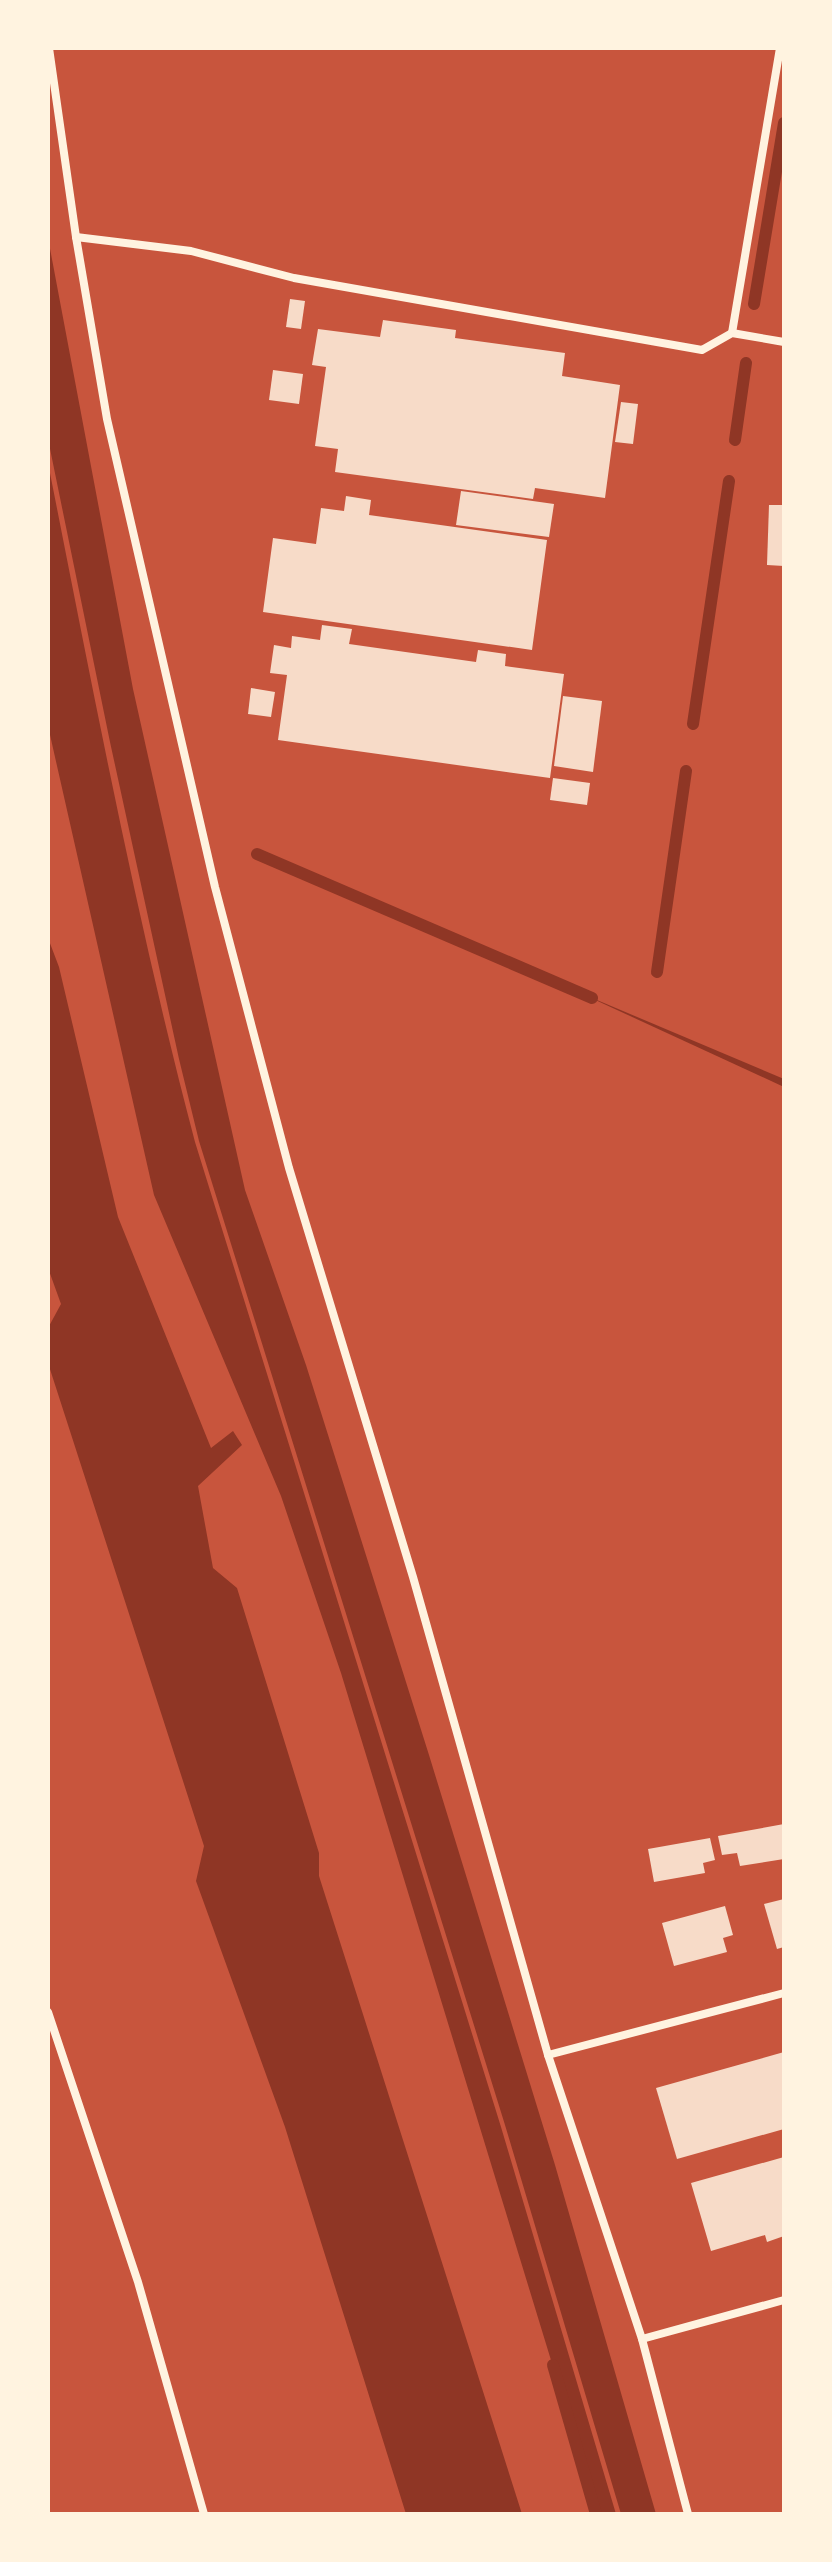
<svg xmlns="http://www.w3.org/2000/svg" width="832" height="2562" font-family="'Crimson Pro',serif">
	<rect width="100%" height="100%" fill="#c8553d"/>
	<!-- water -->
	<g fill="#8f3625">
		<path d="M48,238L133,689L245,1190L306,1365L429,1755L555,2165L656,2514H621L505,2125L199,1141L179,1059L110,742L48,439Z"/>
		<path d="M48,463C93,690 136,919 195,1142L501,2127L616,2514H598L341,1673L281,1496L154,1195L48,726Z"/>
		<path d="M48,938L59,967L118,1217L211,1448L233,1431L242,1445L198,1486L213,1568L237,1588L319,1853V1876L522,2514H406L285,2127L196,1881L204,1846L48,1363V1328L61,1304L48,1268Z"/>
		<path d="M578,992L784,1079V1087Z"/>
	</g>
	<g fill="none" stroke-linecap="round" stroke-linejoin="round">
		<!-- stream -->
		<g stroke="#8f3625" stroke-width="12">
			<path d="M754,304L784,123"/>
			<path d="M735,440L746,363"/>
			<path d="M693,724L729,481"/>
			<path d="M257,854L592,998"/>
			<path d="M657,972L686,771"/>
			<path d="M553,2365L596,2514"/>
		</g>
	</g>
	<!-- building -->
	<g fill="#f7dbc8">
		<path d="M290,299L305,301L301,329L286,327Z"/>
		<path d="M383,320L456,330L455,338L565,353L562,376L620,385L605,498L535,488L533,499L335,472L338,449L315,446L326,367L312,365L318,329L380,337Z"/>
		<path d="M273,370L303,374L299,404L269,400Z"/>
		<path d="M621,402L638,404L633,444L615,442Z"/>
		<path d="M461,491L554,504L549,537L456,525Z"/>
		<path d="M346,496L371,500L369,515L547,540L532,650L263,612L273,538L316,544L321,508L344,511Z"/>
		<path d="M769,505H784V566L767,565Z"/>
		<path d="M322,625L352,629L349,644L476,662L478,650L506,654L505,666L564,674L550,778L278,740L287,675L270,673L274,645L291,648L292,636L320,640Z"/>
		<path d="M251,688L275,692L271,717L248,714Z"/>
		<path d="M563,696L602,701L593,772L554,766Z"/>
		<path d="M553,778L590,783L587,805L550,800Z"/>
		<path d="M784,1824V1859L740,1866L737,1853L722,1855L718,1836Z"/>
		<path d="M710,1838L715,1860L703,1863L705,1873L654,1882L648,1849Z"/>
		<path d="M784,1899V1947L777,1949L764,1904Z"/>
		<path d="M725,1906L733,1935L723,1938L727,1952L674,1966L662,1923Z"/>
		<path d="M784,2052V2129L677,2159L656,2088Z"/>
		<path d="M784,2157V2236L767,2242L765,2235L711,2251L691,2183Z"/>
	</g>
	<g fill="none" stroke-linecap="round" stroke-linejoin="round">
		<!-- minor -->
		<g stroke="#fff3e0" stroke-width="8">
			<path d="M49,48L76,237L107,419L215,887L289,1168L413,1577L548,2055L642,2339L688,2514"/>
			<path d="M76,237L191,251L294,278L702,350L732,333L784,342"/>
			<path d="M732,333L780,48"/>
			<path d="M48,2012L138,2282L204,2514"/>
			<path d="M548,2055L784,1993"/>
			<path d="M642,2339L784,2300"/>
		</g>
	</g>
	<!-- border -->
	<rect width="832" height="2562" fill="none" stroke="#fff3e0" stroke-width="100"/>
</svg>
